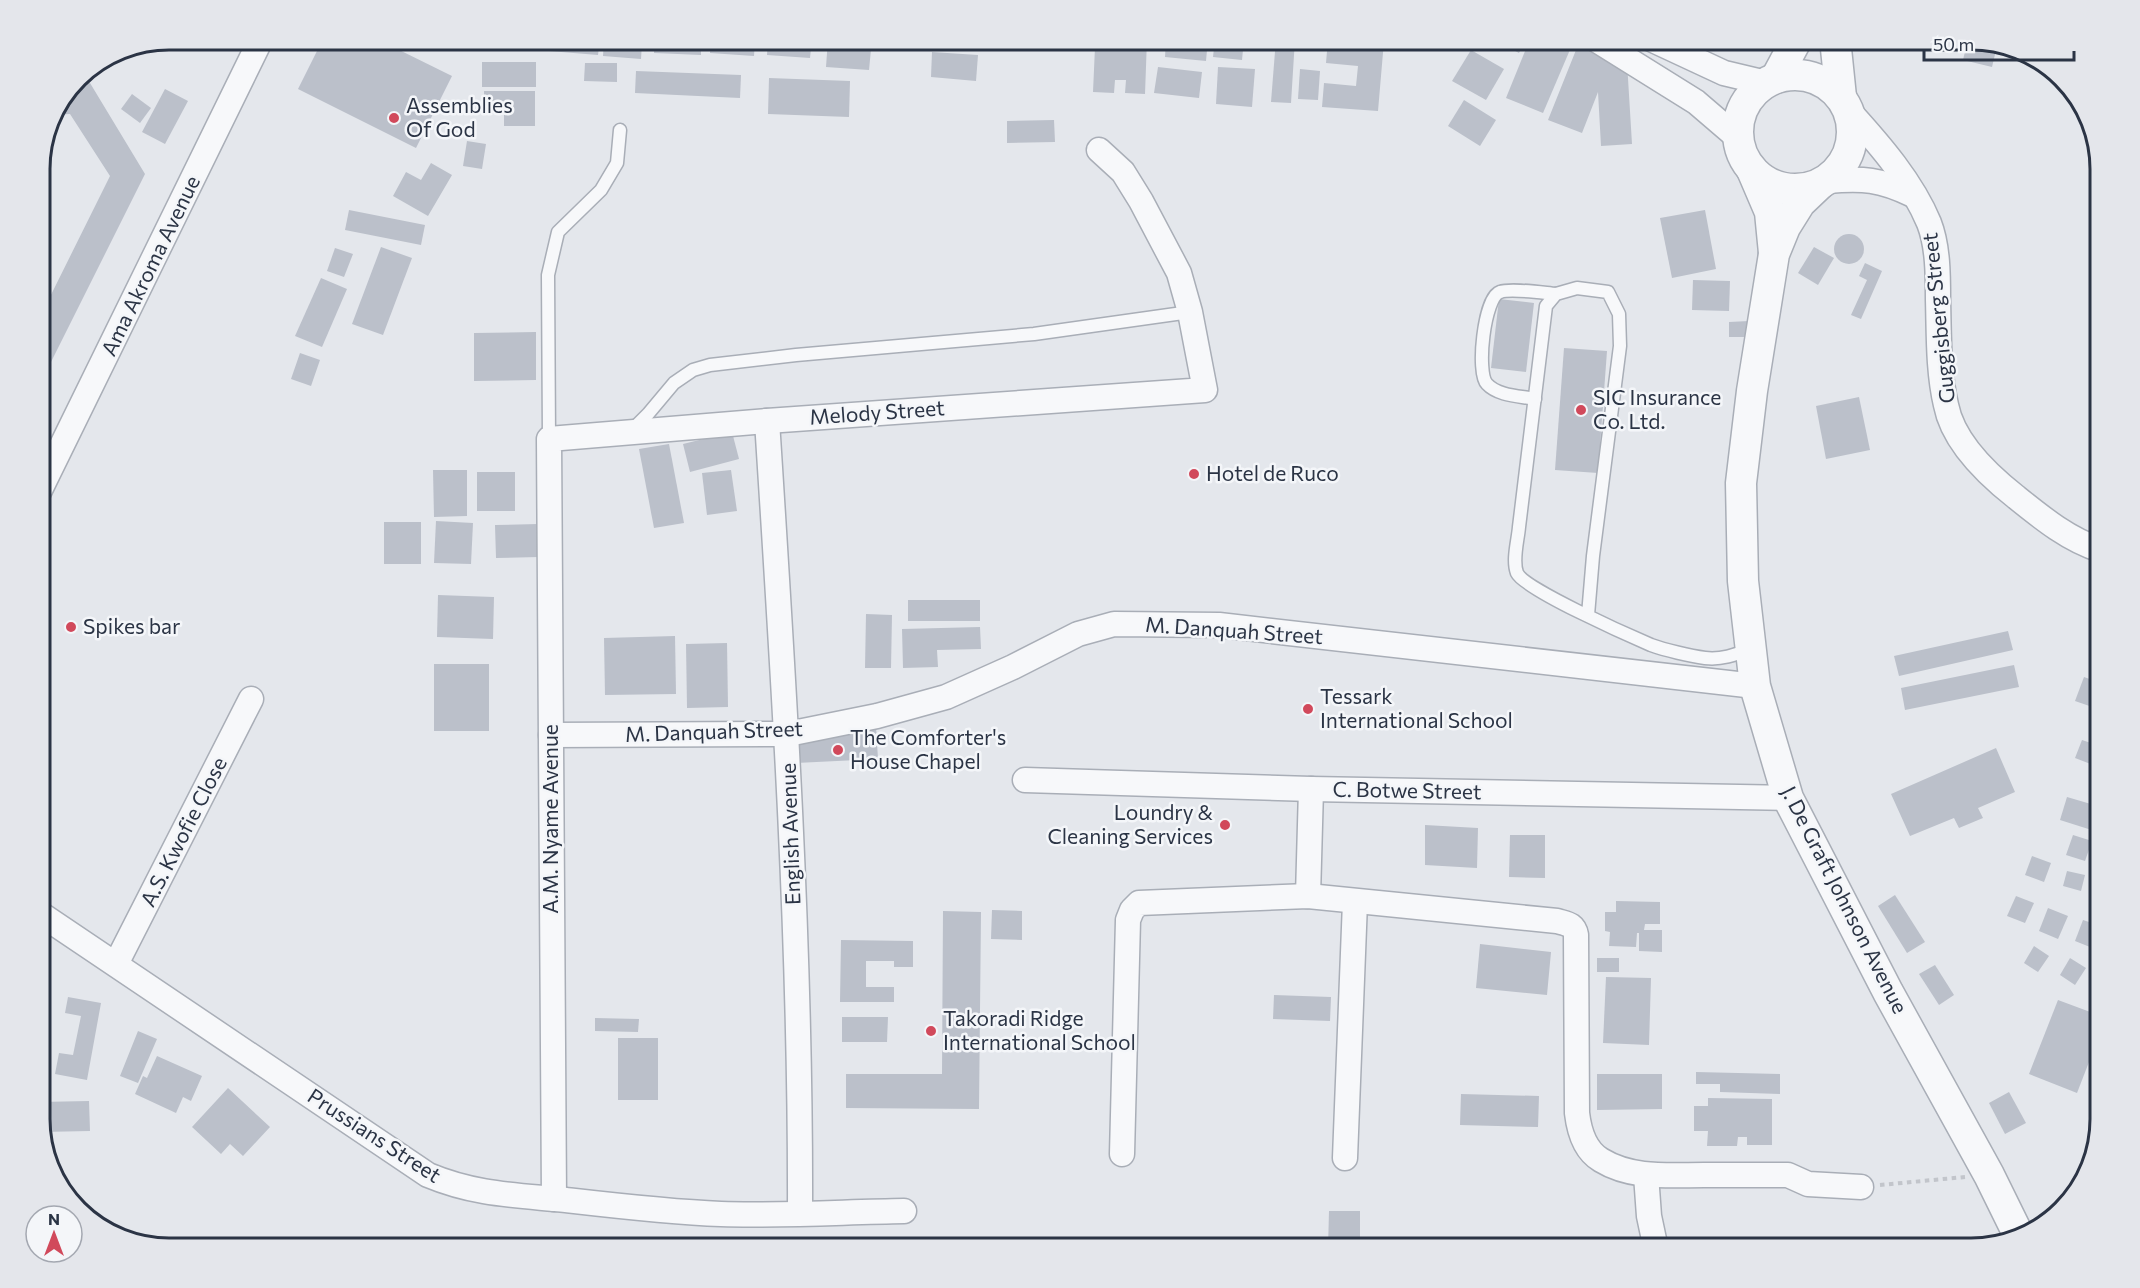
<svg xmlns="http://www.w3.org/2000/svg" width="2140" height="1288" font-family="Commissioner,sans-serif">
	<rect width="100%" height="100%" fill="#e4e7ec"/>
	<!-- building -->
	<g fill="#bbc0ca">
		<path d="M323,39H377L452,76L416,148L298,89Z"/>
		<path d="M468,39H526V46L468,44Z"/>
		<path d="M550,39H600L598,55L549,51Z"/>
		<path d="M604,39L642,42L641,59L603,56Z"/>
		<path d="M655,39H701V55L654,53Z"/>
		<path d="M711,39H755L754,56L710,53Z"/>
		<path d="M768,39H812L810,58L767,55Z"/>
		<path d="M828,39H872L869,70L826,67Z"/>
		<path d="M907,39H927L926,47L907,45Z"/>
		<path d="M961,39H982L981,48L960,47Z"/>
		<path d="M1110,39H1147L1145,94L1125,93L1126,80H1115L1114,93L1093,92L1095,47Z"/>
		<path d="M1166,39H1208L1206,61L1165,57Z"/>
		<path d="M1215,39H1244L1242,60L1213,57Z"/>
		<path d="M1276,39H1295L1291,103L1271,102Z"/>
		<path d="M1328,39L1384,41L1378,111L1322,107L1324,83L1356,86L1358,66L1326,63Z"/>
		<path d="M1466,39H1526L1519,53L1494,40L1489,50Z"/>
		<path d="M1530,39H1558L1572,45L1543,113L1506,98Z"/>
		<path d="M1968,39L1997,46L1992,67L1963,60Z"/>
		<path d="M1580,40L1627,62L1632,144L1601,146L1598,92L1582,133L1548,120Z"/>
		<path d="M1471,50L1504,69L1486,100L1452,81Z"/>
		<path d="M932,52L978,55L976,81L931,77Z"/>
		<rect x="482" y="62" width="54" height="25"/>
		<path d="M585,63H617V82L584,81Z"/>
		<path d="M1158,67L1202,72L1199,98L1154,93Z"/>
		<path d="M1218,67L1255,69L1252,107L1216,104Z"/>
		<path d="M1300,69L1320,71L1318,100L1298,99Z"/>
		<path d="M636,71L741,75L740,98L635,93Z"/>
		<path d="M769,78L850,81L849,117L768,114Z"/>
		<path d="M73,83H90L145,174L47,370L39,365V319L110,176L70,114L52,115Z"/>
		<path d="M165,89L188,101L165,144L142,132Z"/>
		<path d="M484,91H535V126H504V114H484Z"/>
		<path d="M132,94L151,108L140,123L121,109Z"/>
		<path d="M1464,100L1496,120L1480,146L1448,126Z"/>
		<path d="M1054,120L1055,142L1007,143V121Z"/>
		<path d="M467,141L486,144L482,169L463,166Z"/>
		<path d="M431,163L452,175L428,216L393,196L406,172L421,180Z"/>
		<path d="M349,210L425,225L421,245L345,230Z"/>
		<path d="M1705,210L1716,269L1672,278L1660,218Z"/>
		<circle cx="1849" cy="249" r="15"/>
		<path d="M381,247L412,258L383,335L352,324Z"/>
		<path d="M1814,247L1834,258L1818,285L1798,273Z"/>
		<path d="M335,248L353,254L344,277L327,271Z"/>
		<path d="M1865,263L1882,271L1861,319L1851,315L1867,280L1859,276Z"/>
		<path d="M321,278L347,289L322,347L295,336Z"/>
		<path d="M1693,280L1730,281L1729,311L1692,310Z"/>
		<path d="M1499,299L1534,303L1526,372L1491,368Z"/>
		<path d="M1749,321L1750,337H1729V322Z"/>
		<path d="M536,332V380L474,381V333Z"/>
		<path d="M1564,348L1607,351L1598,473L1555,470Z"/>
		<path d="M300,353L320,360L311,386L291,379Z"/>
		<path d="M39,375L50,381L39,401Z"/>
		<path d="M1859,397L1870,450L1826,459L1816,406Z"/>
		<path d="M732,432L739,459L690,472L683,444Z"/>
		<path d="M669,444L684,523L654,528L639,449Z"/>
		<path d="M433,470H467V516L434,517Z"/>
		<path d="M731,470L737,511L707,515L702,473Z"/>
		<rect x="477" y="472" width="38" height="39"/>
		<path d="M436,521L473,523L471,564L434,563Z"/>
		<rect x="384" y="522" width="37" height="42"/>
		<path d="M538,524L539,557L496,558L495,525Z"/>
		<path d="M438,595L494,597L493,639L437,637Z"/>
		<rect x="908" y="600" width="72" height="21"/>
		<path d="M866,614L892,615L891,668H865Z"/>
		<path d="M980,627L981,649L937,650L938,667L903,668L902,629Z"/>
		<path d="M2008,631L2013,650L1899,676L1894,656Z"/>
		<path d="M675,636L676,694L605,695L604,638Z"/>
		<path d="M727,643L728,707L687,708L686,644Z"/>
		<rect x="434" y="664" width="55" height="67"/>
		<path d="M2014,665L2019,687L1905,710L1901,688Z"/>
		<path d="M2084,677L2101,683V710L2075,701Z"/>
		<path d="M2101,716V768L2075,758L2082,740L2091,743Z"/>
		<path d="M876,726L878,759L796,763L800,741Z"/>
		<path d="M1996,748L2015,792L1978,808L1983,818L1959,828L1954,818L1910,836L1891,794Z"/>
		<path d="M2067,797L2101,807V833L2060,820Z"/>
		<path d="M1425,825L1478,828L1477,868L1425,865Z"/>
		<path d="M1510,835H1545V878L1509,877Z"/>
		<path d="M2073,835L2092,841L2085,861L2066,855Z"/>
		<path d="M2032,856L2051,863L2044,882L2025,875Z"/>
		<path d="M2067,871L2085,875L2081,891L2063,886Z"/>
		<path d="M2099,879H2101V902L2092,898Z"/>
		<path d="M1895,895L1925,942L1907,953L1878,906Z"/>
		<path d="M2016,896L2034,903L2025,923L2007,916Z"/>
		<path d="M1616,901L1660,902V924H1645L1644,930H1662V952L1639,951V933H1637L1636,947L1609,946L1610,932L1605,931V912H1616Z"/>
		<path d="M2048,908L2068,916L2058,939L2039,931Z"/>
		<path d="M992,910L1022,911V940L991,939Z"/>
		<path d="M943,911L981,912L979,1109L846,1108V1074H942Z"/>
		<path d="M2083,920L2101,926V933L2095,949L2075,941Z"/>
		<path d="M841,940L913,941V967H894V961H866V987H894V1002H840Z"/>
		<path d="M1480,944L1551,952L1547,995L1476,988Z"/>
		<path d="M2034,946L2049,956L2038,972L2024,963Z"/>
		<rect x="1597" y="958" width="22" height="14"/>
		<path d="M2070,958L2086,968L2075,985L2060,975Z"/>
		<path d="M1935,965L1954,995L1939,1005L1919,974Z"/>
		<path d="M1606,977L1651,978L1649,1045L1603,1043Z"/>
		<path d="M1274,995L1331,997L1330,1021L1273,1019Z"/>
		<path d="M68,997L101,1003L87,1080L55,1074L59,1053L73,1055L81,1016L65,1013Z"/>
		<path d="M2058,1000L2101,1016V1031L2077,1093L2029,1074Z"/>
		<path d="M842,1017H888L887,1042H842Z"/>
		<path d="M595,1018L639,1019L638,1032L595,1031Z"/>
		<path d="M138,1031L157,1039L138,1083L120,1076Z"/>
		<rect x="618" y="1038" width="40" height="62"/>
		<path d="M157,1056L202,1076L191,1101L183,1097L176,1113L135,1094L143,1076L147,1078Z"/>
		<path d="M1696,1072L1780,1074V1094L1720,1092V1084H1696Z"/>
		<path d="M1597,1074H1662V1109L1597,1110Z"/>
		<path d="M228,1088L270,1127L243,1156L230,1144L221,1154L192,1127Z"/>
		<path d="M2009,1092L2026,1123L2005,1134L1989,1103Z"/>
		<path d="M1461,1094L1539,1096L1538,1127L1460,1125Z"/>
		<path d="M1708,1098L1772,1099V1145H1747V1137H1738L1737,1146H1707L1708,1131H1694V1106H1708Z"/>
		<path d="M89,1101L90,1131L41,1132L39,1102Z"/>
		<path d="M1329,1211H1360V1249H1328Z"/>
		<path d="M1184,1237L1187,1249H1138V1248Z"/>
		<path d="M1827,1241L1875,1248V1249H1826Z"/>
	</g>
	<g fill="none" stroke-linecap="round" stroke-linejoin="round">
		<!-- service casing -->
		<g stroke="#a9aeb7" stroke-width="15">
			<g id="service">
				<path d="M1535,399C1520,396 1498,396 1487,384C1476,373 1484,297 1500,292C1511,288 1544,293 1556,294"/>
				<path d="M632,430L648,414L674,383L693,370L710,365L796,355L1034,334L1190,312"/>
				<path d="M549,439L548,275L558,232L601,190L617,163L620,130"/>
				<path d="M1588,615L1593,556L1620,346L1619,314L1608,292L1577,288L1556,294L1546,306L1519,527C1518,540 1512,560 1517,573C1524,589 1630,636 1651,645C1665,650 1690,656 1705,658C1721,660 1735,655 1750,649"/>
			</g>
		</g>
		<!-- minor casing -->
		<g stroke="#a9aeb7" stroke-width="27">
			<g id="minor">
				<path d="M1595,39L1696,102L1738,138"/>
				<path d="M1651,39L1724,73L1766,83"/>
				<path d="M1850,112C1880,145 1912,182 1929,223C1938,246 1938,275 1938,300C1939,334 1938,371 1946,405C1953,442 1988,475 2016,497C2042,518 2069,540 2101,550"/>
				<path d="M1827,181C1863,178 1880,179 1913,195"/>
				<path d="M767,421C784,684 801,948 800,1213"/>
				<path d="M39,492L261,39"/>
				<path d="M551,735L788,734L877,716L946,697L1013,667L1078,634L1114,624L1219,625L1755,686"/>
				<path d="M1025,780L1311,789L1788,798"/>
				<path d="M1308,896L1311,789"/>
				<path d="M39,913L428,1175C476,1195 516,1195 566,1200C618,1206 669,1212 721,1214C781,1216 843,1212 904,1211"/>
				<path d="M116,964L251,699"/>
				<path d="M1122,1154L1128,920L1132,910L1139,903L1308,896L1557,921C1567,924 1574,924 1576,935L1577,1113C1579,1130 1584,1150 1601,1160C1632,1179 1669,1175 1704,1175C1732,1175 1760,1175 1788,1175L1808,1184L1861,1187"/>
				<path d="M1345,1158L1355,902"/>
				<path d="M1646,1175L1649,1216L1656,1249"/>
				<path d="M554,1199L549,439L767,421L1205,390L1190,312L1179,273L1141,201L1123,172L1099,150"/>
			</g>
		</g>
		<!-- tertiary casing -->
		<g stroke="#a9aeb7" stroke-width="33">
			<g id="tertiary">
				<path d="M1835,39L1841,97"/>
				<circle cx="1795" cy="132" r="57"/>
				<path d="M1776,78L1797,39"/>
				<path d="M1752,170L1770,212L1774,253"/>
				<path d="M1820,184L1800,203L1785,227L1774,254L1752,391L1741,483L1743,581L1755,686L1788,798L1888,992L1989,1175L2019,1236"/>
			</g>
		</g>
		<!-- path -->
		<path stroke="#c2c5cb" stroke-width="4" stroke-dasharray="4.5 4.5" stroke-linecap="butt" d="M1880,1185L1965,1177"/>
		<!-- service -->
		<use href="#service" stroke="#f7f8fa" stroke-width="12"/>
		<!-- minor -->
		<use href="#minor" stroke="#f7f8fa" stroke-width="24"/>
		<!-- tertiary -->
		<use href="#tertiary" stroke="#f7f8fa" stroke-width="30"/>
	</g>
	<!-- markers -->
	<g fill="#d1495b" stroke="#f4f6f9" stroke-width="2">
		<circle cx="394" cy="118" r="6"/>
		<circle cx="1581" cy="410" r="6"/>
		<circle cx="1194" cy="474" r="6"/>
		<circle cx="71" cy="627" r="6"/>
		<circle cx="1308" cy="709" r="6"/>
		<circle cx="838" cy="750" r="6"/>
		<circle cx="1225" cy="825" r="6"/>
		<circle cx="931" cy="1031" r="6"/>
	</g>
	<g text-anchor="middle" stroke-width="5" stroke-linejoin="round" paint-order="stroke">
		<!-- poi labels -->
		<g font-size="21" fill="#2b3445" stroke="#f4f6f9" text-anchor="start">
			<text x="406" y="113">Assemblies<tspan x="406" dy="24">Of God</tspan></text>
			<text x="1593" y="405">SIC Insurance<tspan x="1593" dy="24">Co. Ltd.</tspan></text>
			<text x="1206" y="481">Hotel de Ruco</text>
			<text x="83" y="634">Spikes bar</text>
			<text x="1320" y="704">Tessark<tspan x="1320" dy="24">International School</tspan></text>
			<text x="850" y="745">The Comforter's<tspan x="850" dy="24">House Chapel</tspan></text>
			<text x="1213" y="820" text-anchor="end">Loundry &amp;<tspan x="1213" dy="24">Cleaning Services</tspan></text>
			<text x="943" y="1026">Takoradi Ridge<tspan x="943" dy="24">International School</tspan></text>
		</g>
		<!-- street labels -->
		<g font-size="21" fill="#2b3445" stroke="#f4f6f9">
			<text transform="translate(151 266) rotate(-64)" y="7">Ama Akroma Avenue</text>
			<text transform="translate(1939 318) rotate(-96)" y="7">Guggisberg Street</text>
			<text transform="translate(877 413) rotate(-4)" y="7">Melody Street</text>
			<text transform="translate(1234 631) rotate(4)" y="7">M. Danquah Street</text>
			<text transform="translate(714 732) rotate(-2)" y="7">M. Danquah Street</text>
			<text transform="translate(1407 791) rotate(1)" y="7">C. Botwe Street</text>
			<text transform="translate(551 819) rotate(-90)" y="7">A.M. Nyame Avenue</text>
			<text transform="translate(184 832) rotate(-63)" y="7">A.S. Kwofie Close</text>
			<text transform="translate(791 834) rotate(-92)" y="7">English Avenue</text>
			<text transform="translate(1844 900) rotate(63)" y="7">J. De Graft Johnson Avenue</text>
			<text transform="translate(374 1136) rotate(33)" y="7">Prussians Street</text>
		</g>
	</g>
	<!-- crop -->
	<path d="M0 0H2140V1288H0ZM169 50H1971A119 119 0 0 1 2090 169V1119A119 119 0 0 1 1971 1238H169A119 119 0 0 1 50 1119V169A119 119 0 0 1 169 50Z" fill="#e4e6eb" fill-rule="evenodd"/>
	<path fill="none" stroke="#2b3445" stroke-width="3" d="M169 50H1971A119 119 0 0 1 2090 169V1119A119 119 0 0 1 1971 1238H169A119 119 0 0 1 50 1119V169A119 119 0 0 1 169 50Z"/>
	<!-- north arrow -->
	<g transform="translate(54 1234)"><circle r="28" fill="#f4f6f9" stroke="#a4a8b1" stroke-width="1.5"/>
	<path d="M0-4.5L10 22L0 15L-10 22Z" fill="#d1495b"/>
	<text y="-9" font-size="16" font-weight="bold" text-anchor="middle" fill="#2b3445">N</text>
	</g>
	<!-- scale -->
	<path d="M1924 51v9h150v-9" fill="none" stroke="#2b3445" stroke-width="3"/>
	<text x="1933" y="51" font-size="18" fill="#2b3445" stroke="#f4f6f9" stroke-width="4.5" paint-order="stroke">50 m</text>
</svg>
